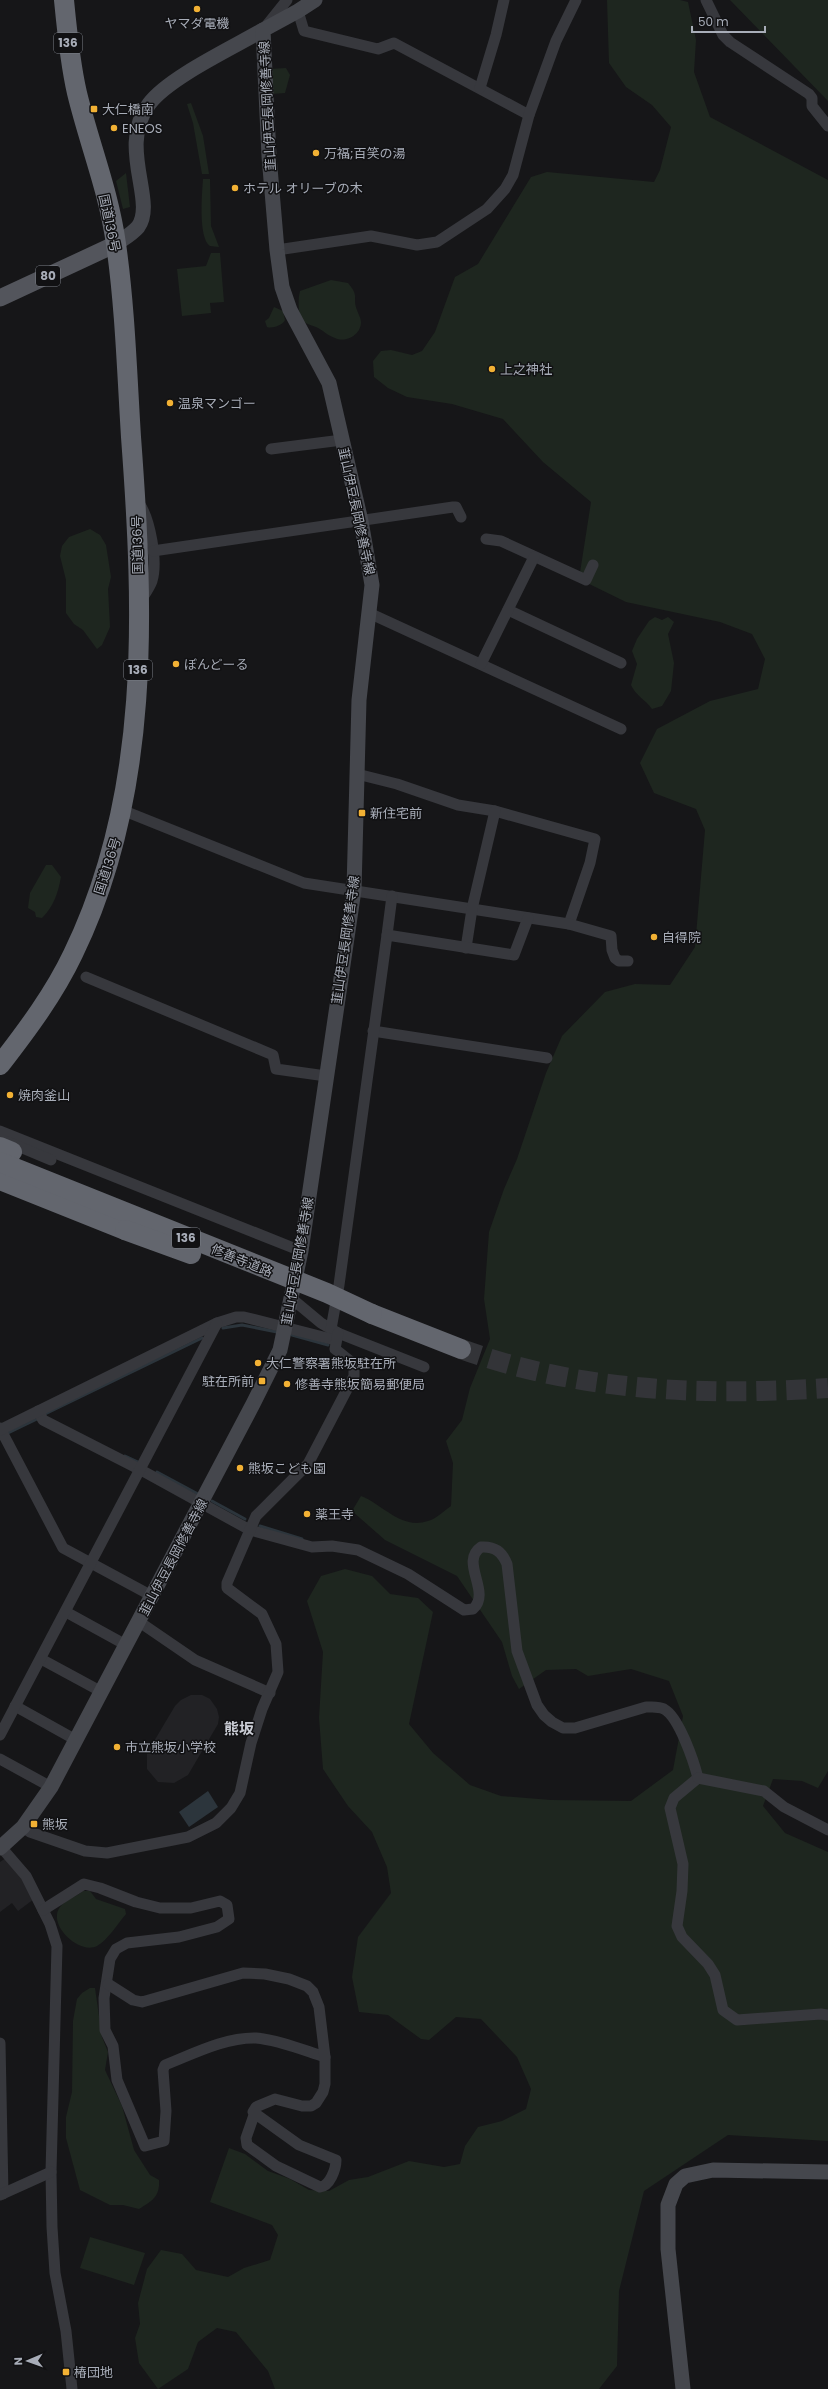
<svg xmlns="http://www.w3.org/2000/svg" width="828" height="2389" font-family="Poppins,'Noto Sans JP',sans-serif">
	<rect width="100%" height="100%" fill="#161618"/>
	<!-- built -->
	<g fill="#222225">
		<path d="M191,1695H202L210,1699L217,1709L219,1717L218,1724L188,1775L174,1783L158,1782L147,1769V1753L175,1706L181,1700Z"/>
		<path d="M6,1858L23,1878L34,1899L18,1911L12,1903L0,1912V1862Z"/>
	</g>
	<!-- green -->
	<g fill="#1e261f">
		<path d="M607,0H680L688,2L696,40L694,72L710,117L828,180V1771L818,1788L802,1781L773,1779L763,1806L785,1833L828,1852V2141L728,2135L644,2191L619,2291L617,2366L599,2389H275L268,2371L236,2332L217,2328L198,2342L188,2369L158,2389L139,2363L135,2338L140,2324L138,2303L147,2269L161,2250L182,2254L196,2270L228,2277L244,2268L270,2260L278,2235L272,2225L210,2202L229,2148L245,2154L268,2171L290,2179L309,2190L329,2191L349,2180L368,2177L409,2161L444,2167L460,2164L465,2146L478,2127L502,2121L526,2109L531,2089L517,2057L481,2019L456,2017L429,2040L421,2039L388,2015L359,2012L352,1977L358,1937L391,1893L387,1867L372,1832L348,1806L323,1769L319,1718L323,1652L307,1601L321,1576L345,1569L372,1576L390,1594L418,1598L433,1612L409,1724L433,1753L470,1785L501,1796L551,1800L631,1801L673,1770L683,1716L669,1681L631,1669L588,1676L576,1669L546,1670L519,1689L512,1676L502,1642L457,1576L385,1540L352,1511L361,1496C384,1505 401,1530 428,1521C436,1519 445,1510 451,1506L453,1463L446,1441L462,1420L470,1388L490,1339L484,1299L489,1232L504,1189L517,1159L546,1073L562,1036L605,992L635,984L670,985L695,947L705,830L696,809L654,793L640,763L657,729L710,701L758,689L765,659L752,634L720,622L626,602L579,579L591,502L543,462L503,419L452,404L407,397L388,388L374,377L373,361L381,351L391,350L412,355L422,351L435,332L455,277L478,264L531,177L547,172L654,182L660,170L671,127L652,105L626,87L609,63Z"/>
		<path d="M730,0H828V101Z"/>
		<path d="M286,68L290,75L285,93L272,94L270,69Z"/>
		<path d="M191,103L203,136L209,174H202L193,123L187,104Z"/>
		<path d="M126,173L130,207L123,209L116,181Z"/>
		<path d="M203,179H210L211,226L219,247L210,246C198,238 202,193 203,179Z"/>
		<path d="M211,253H220L224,302L210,303L211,313L182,316L177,269L206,266Z"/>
		<path d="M331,280L348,283C360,297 352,297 357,310C358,314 361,318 361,322C361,335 346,343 335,338C328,336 323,330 316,327C310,325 305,324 301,318C298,311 298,298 300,291Z"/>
		<path d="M274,307L283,311L285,320C283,325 272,329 267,327L265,321L269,318Z"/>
		<path d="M90,529L100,535L106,545L111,577L108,589L110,627L102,645L97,649L83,630L74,624L66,613V580L60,556L62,546L69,537Z"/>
		<path d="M655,617L662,620L668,617L674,622L668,634L674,663L671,691L662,706L652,709C645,699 636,696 631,685L637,664L632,651L637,639L649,621Z"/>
		<path d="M46,865H52L61,877C58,893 54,906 42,918L36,917L35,912L28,908L30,893Z"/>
		<path d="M83,1891H90L96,1899L125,1909L126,1914C118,1923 108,1940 97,1946C81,1954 55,1931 57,1915C58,1902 75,1898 83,1891Z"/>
		<path d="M90,1988H95L102,2037L108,2052L105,2070L122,2106L134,2150L150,2175L159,2180C160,2197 152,2201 139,2209L123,2205H110L80,2190L66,2138V2117L72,2092L73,2021L77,1999L82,1993Z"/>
		<path d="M90,2237L145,2253L134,2285L80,2268Z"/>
	</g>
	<!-- water -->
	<path fill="#2c353c" d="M208,1791L218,1807L189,1827L179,1812Z"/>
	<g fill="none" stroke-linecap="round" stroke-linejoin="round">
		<!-- stream -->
		<g stroke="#2c353c" stroke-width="3">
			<path d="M223,1328L242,1325L277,1332"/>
			<path d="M292,1335L328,1345"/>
			<path d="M45,1414L202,1338"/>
			<path d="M8,1433L37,1419"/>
			<path d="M125,1456L138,1462"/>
			<path d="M157,1472L198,1494"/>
			<path d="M212,1501L245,1519"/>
			<path d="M260,1526L302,1539"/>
		</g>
		<!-- highway-tunnel -->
		<path stroke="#333438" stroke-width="20" stroke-dasharray="20 10" stroke-linecap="butt" d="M461,1349C580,1392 704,1396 828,1388"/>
		<!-- street -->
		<g stroke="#37383d" stroke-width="11">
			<path d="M706,0L723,35L730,42L809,94L812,98V106L828,126"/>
			<path d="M298,11L304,31L378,49L394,43L529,115"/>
			<path d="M267,25L287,0"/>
			<path d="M480,88L496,35L504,0"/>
			<path d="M277,250L371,236L417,245L437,242L487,209L505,189L513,175L529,115L556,41L576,0"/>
			<path d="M271,449L342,440"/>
			<path d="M139,503C150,519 158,561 152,581C150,587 145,594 141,600"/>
			<path d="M486,539L501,541L586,580L593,565"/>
			<path d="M153,551L453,507H456L461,517"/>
			<path d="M508,610L621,663"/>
			<path d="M369,613L621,729"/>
			<path d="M481,664L534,557"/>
			<path d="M357,774L397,784L458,805L495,811L595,839L590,863L569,924"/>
			<path d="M122,810L304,883L569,924L611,936L612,950L615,958L619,961H628"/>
			<path d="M387,935L392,896"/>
			<path d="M466,948L472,909L495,811"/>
			<path d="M86,977L273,1055L276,1069L326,1076"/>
			<path d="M373,1031L547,1058"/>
			<path d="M0,1131L301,1251"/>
			<path d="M8,1142L51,1160"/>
			<path d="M291,1298L321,1323L338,1333L424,1367"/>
			<path d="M331,1329L339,1285L387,935L514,955L528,918"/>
			<path d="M38,1411L43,1420L141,1470L250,1530L312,1547L332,1546L358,1550L408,1574L464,1610L473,1609C492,1592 459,1562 481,1547C495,1546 502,1552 507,1564L517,1651L537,1705L544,1715L552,1722L563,1728H575L646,1707C653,1707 658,1706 664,1709C679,1717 694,1762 698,1778"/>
			<path d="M0,1428L63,1548L152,1596"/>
			<path d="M0,1430L217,1323L236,1317H244L335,1340"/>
			<path d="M66,1612L126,1645"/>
			<path d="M138,1621L195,1660L270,1693"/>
			<path d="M41,1659L102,1692"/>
			<path d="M15,1706L76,1740"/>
			<path d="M0,1735L217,1323"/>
			<path d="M0,1759L51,1787"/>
			<path d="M698,1778L674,1798L670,1808L683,1864L682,1891L677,1926L682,1937L708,1964L715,1975L723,2010L737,2020L821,2014L828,2015"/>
			<path d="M698,1778L764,1791L784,1807L828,1830"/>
			<path d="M23,1827L30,1832L85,1851L107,1853L188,1837L216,1823L231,1808L240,1793L251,1743L262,1709L278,1672L276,1644L262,1614L227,1588V1583L256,1516L308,1464L354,1376V1364L335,1349L338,1333"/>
			<path d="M1,1847L26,1876L50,1924L57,1946L51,2172L52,2227L55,2273L66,2331L72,2389"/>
			<path d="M43,1910L84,1884L100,1888L136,1902L160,1908H191L220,1901L227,1905L229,1919L217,1927L179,1937L127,1943L116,1949L110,1959L104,1998L105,2030L113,2046L117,2080L145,2146L164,2141L166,2111L163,2070L165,2065C193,2054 226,2037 256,2038C279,2040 303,2050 325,2057"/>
			<path d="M108,1984L133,2000L142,2002L243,1973L265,1974L289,1979L307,1986L313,1992L319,2007L325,2057V2084L323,2092L316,2103L311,2106H302L275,2099L256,2107L253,2112L299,2145L336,2160C336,2169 330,2186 320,2187L276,2166L247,2145L246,2138L254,2115"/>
			<path d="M0,2043L3,2194"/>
			<path d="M0,2195L51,2172"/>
		</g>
		<!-- secondary -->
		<g stroke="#45474d" stroke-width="15">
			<path d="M116,244C123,239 132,234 138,227C157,201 117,147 149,104C168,78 232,48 263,30"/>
			<path d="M0,1848L23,1827L51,1787L253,1404L280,1350L301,1251L354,890L359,700L372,585L361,521L329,383L290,310L282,287L277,250L269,156L263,30L298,11L315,0"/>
			<path d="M683,2389L668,2249V2205L676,2184L685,2176L713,2170L828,2172"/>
		</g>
		<!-- primary -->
		<path stroke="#53555c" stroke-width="17" d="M0,298L116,244"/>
		<!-- highway -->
		<g stroke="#63666e" stroke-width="20">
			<path d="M0,1065C27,1030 54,994 73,954C151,794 144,611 131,437C127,373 125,307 116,244C109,192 89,143 77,93C70,63 67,31 64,0"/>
			<path d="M0,1147L12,1152"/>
			<path d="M0,1180L125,1230"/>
			<path d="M372,1314L461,1349"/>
		</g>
		<!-- highway-bridge -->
		<g stroke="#63666e" stroke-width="20">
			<path d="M0,1162L327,1293L372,1314"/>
			<path d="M125,1230L191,1254"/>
		</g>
	</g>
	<!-- markers -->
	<g fill="#f2b134" stroke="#111113" stroke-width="1.5">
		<circle cx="197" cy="9" r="4"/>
		<rect x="90" y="105" width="8" height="8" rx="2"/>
		<circle cx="114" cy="128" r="4"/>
		<circle cx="316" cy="153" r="4"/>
		<circle cx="235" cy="188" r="4"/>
		<circle cx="492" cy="369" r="4"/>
		<circle cx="170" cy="403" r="4"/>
		<circle cx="176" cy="664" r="4"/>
		<rect x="358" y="809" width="8" height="8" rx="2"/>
		<circle cx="654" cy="937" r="4"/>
		<circle cx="10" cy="1095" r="4"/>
		<circle cx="258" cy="1363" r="4"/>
		<rect x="258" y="1377" width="8" height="8" rx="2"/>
		<circle cx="287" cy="1384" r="4"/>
		<circle cx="240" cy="1468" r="4"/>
		<circle cx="307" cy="1514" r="4"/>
		<circle cx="117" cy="1747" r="4"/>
		<rect x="30" y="1820" width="8" height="8" rx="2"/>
		<rect x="62" y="2368" width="8" height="8" rx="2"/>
	</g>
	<g text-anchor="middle" stroke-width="3" stroke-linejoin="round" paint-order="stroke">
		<!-- shield labels -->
		<g fill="#111113" stroke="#7b7e86" stroke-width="1">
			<rect x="54" y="33" width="28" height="20" rx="3"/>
			<rect x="36" y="266" width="24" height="20" rx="3"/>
			<rect x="124" y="660" width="28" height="20" rx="3"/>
			<rect x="172" y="1228" width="28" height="20" rx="3"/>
		</g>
		<g font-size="12" font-weight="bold" fill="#a8adb8">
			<text x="68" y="47">136</text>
			<text x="48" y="280">80</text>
			<text x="138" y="674">136</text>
			<text x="186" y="1242">136</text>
		</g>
		<!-- poi labels -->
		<g font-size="13" fill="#a8adb8" stroke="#111113" text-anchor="start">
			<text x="197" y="28" text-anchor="middle">ヤマダ電機</text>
			<text x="102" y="114">大仁橋南</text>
			<text x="122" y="133">ENEOS</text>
			<text x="324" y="158">万福;百笑の湯</text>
			<text x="243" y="193">ホテル オリーブの木</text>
			<text x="500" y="374">上之神社</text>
			<text x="178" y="408">温泉マンゴー</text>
			<text x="184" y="669">ぼんどーる</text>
			<text x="370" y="818">新住宅前</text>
			<text x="662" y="942">自得院</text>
			<text x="18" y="1100">焼肉釜山</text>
			<text x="266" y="1368">大仁警察署熊坂駐在所</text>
			<text x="254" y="1386" text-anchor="end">駐在所前</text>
			<text x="295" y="1389">修善寺熊坂簡易郵便局</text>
			<text x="248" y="1473">熊坂こども園</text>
			<text x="315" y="1519">薬王寺</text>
			<text x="125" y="1752">市立熊坂小学校</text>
			<text x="42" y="1829">熊坂</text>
			<text x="74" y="2377">椿団地</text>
		</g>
		<!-- street labels -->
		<g font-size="13" fill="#a8adb8" stroke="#111113">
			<text transform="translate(267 106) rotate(-93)" y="5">韮山伊豆長岡修善寺線</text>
			<text transform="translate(110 223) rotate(78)" y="5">国道136号</text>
			<text transform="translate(357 511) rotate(78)" y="5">韮山伊豆長岡修善寺線</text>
			<text transform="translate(137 545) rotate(-91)" y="5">国道136号</text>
			<text transform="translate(107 866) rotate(-72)" y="5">国道136号</text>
			<text transform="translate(345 940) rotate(-82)" y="5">韮山伊豆長岡修善寺線</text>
			<text transform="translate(242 1260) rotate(22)" y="5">修善寺道路</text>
			<text transform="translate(297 1261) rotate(-80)" y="5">韮山伊豆長岡修善寺線</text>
			<text transform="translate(173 1557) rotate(-62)" y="5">韮山伊豆長岡修善寺線</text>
		</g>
		<!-- quarter labels -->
		<g font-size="15" font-weight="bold" fill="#c9ccd4" stroke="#111113">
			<text x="239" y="1734">熊坂</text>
		</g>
	</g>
	<!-- north arrow -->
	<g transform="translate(28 2361) rotate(268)" stroke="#111113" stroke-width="3" paint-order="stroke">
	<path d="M0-3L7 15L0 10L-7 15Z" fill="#a8adb8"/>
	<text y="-6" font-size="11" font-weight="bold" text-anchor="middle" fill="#a8adb8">N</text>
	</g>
	<!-- scale -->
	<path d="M692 26v6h73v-6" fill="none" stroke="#a8adb8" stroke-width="2"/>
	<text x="698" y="26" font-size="12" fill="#a8adb8" stroke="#111113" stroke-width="3" paint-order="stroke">50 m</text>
</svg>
